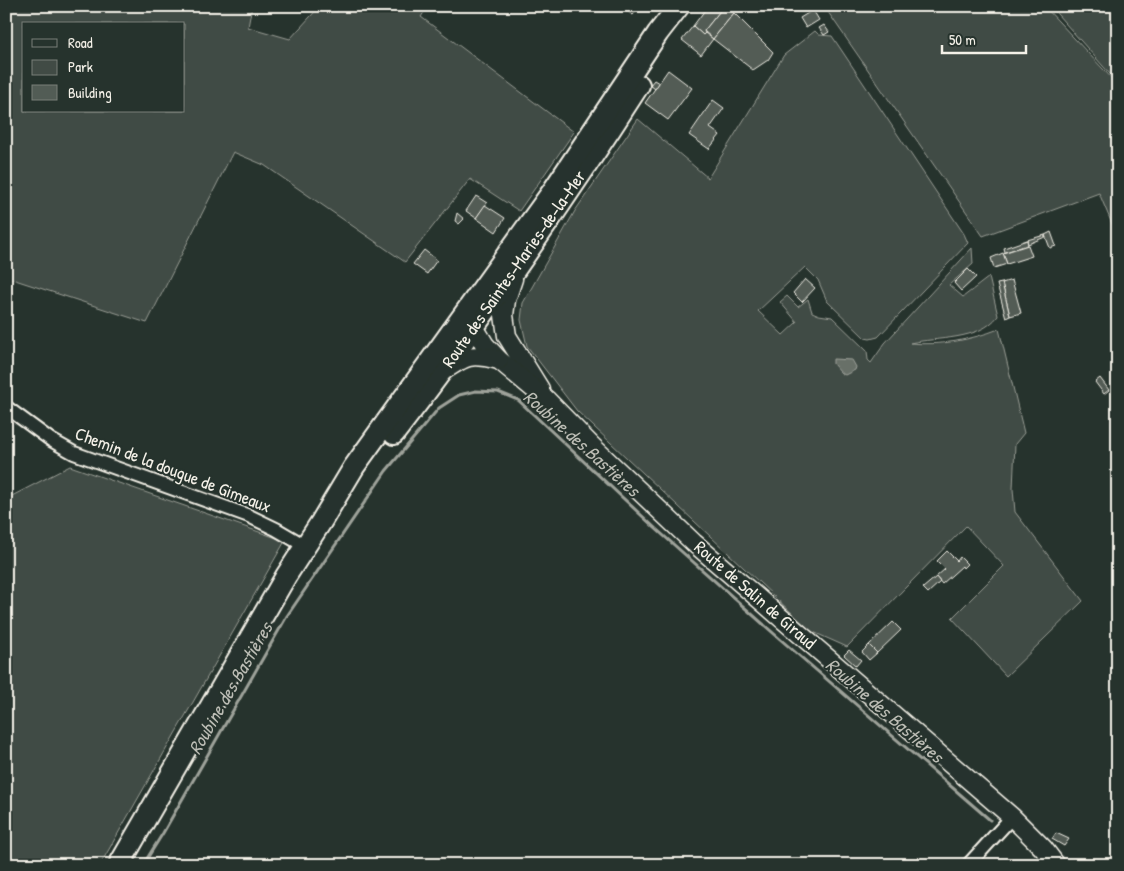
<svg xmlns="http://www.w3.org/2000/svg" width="1124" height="871" font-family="'Patrick Hand',sans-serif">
	<rect width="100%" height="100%" fill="#26332d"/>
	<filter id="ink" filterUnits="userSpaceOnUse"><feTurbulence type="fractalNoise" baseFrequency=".02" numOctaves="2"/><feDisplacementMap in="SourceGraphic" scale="10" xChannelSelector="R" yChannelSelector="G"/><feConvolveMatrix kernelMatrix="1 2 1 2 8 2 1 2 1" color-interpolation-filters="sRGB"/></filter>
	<g filter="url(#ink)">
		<!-- green -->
		<g fill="#414b45" stroke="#9a9e96" fill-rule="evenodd">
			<path d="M6,6H252L248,27L290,39L320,6H428L421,17L574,132L519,211L470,179L405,262L264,165L233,152L147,323L6,277ZM24,24H184V111H24Z"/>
			<path d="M836,6H1044L1118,85V238L1099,193L983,236L828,12Z"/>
			<path d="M1050,6H1118V83Z"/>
			<path d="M815,31L819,35L832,36L964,234L968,243L878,337L870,339L865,338L827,301L818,280L805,267L758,311L783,335L797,322L780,302L787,296L798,307L808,299L812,312L819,315L832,317L867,351L868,360L871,363L885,343L972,248L973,264L949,285L963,297L989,277L998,316C979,341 937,337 910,343C941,346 970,340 999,329L1024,433L1015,444L1013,489L1015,512L1083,601L1006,676L952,618L1004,566L966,526L847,647L811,631L577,411L527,346L521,320L523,303L575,211L638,119L708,178L784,55Z"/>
			<path d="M70,466L285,541L100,865H6V499Z"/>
		</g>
		<!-- water -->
		<path fill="#676f68" stroke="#9fa39b" d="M833,359L852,360L856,367L855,370L845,375L841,373L833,364Z"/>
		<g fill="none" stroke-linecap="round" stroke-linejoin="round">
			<!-- stream -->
			<path stroke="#9fa39b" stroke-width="3" d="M143,865L163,833L287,616L386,471L439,408L459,395L476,391L498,392L518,400L655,528L780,639L990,820"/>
		</g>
		<!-- building -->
		<g fill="#525c55" stroke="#f4f1e8">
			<path d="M628,6H639L633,15L625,10Z"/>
			<path d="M708,6H724L704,31L705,33L703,35L693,26Z"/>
			<path d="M724,6L734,13L713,39L704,31Z"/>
			<path d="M813,10L819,20L806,28L800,18Z"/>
			<path d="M734,13L773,52L768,60L753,70L713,39Z"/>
			<path d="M824,25L829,32L824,35L819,28Z"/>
			<path d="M693,26L703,35L705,33L713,39L701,55L682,40Z"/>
			<path d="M668,70L692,88L668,120L645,103Z"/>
			<path d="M654,80L659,83L655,89L650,85Z"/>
			<path d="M713,100L724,108L710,128L720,135L709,149L689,135Z"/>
			<path d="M476,196L487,203L476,218L466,211Z"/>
			<path d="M485,205L505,218L496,232L476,218Z"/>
			<path d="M457,213L464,219L459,224L455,221Z"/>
			<path d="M1051,232L1056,246L1050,248L1045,235Z"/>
			<path d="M1045,235V237L1028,244L1027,240Z"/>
			<path d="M1027,240L1028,245L1005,252L1004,248Z"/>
			<path d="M1028,245L1032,256L1007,264L1003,253Z"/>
			<path d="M424,250L437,260L427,274L413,264Z"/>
			<path d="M1003,253L1007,264L994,268L991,258Z"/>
			<path d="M968,269L976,277L961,291L954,283Z"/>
			<path d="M805,279L815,288L802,302L793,293Z"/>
			<path d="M1012,280L1021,313L1010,316L1002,283Z"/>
			<path d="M1002,283L1010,316L1006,318L997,284Z"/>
			<path d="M1100,378L1109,390L1104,394L1095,382Z"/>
			<path d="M947,551L957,561L960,557L967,564L963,568L962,566L942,584L936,577L945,569L937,561Z"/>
			<path d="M936,577L940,582L928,593L923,588Z"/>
			<path d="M893,622L901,630L877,653L869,645Z"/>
			<path d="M869,645L877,653L869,660L862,652Z"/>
			<path d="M849,650L861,660L856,666L844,655Z"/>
			<path d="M1056,833L1069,839L1064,846L1052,839Z"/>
		</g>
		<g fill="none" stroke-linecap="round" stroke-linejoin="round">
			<!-- minor casing -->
			<g stroke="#f4f1e8" stroke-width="16">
				<g id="minor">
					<path d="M6,407L51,440L74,453L249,516L276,529L305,546"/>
					<path d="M968,865L1012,817"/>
				</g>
			</g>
			<!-- secondary casing -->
			<g stroke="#f4f1e8" stroke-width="21">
				<g id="secondary">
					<path d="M513,279L506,300L504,315L507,336L540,389"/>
					<path d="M468,317L485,345L499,360L547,400L592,446L694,543L1012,817L1043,848L1056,865"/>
					<path d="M443,371C467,355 470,353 499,360"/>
				</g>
			</g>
			<!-- primary casing -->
			<g stroke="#f4f1e8" stroke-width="24">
				<g id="primary">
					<path d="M394,434C481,321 562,205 639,85"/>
					<path d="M119,865L286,576L321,522L354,467L552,192L658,33L679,6"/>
				</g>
			</g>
			<!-- minor -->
			<use href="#minor" stroke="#26332d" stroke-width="12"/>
			<!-- secondary -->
			<use href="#secondary" stroke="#26332d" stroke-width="18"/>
			<!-- primary -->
			<use href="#primary" stroke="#26332d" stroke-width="20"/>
		</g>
	</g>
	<g text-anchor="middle" stroke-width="4" stroke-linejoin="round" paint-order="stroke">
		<!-- street labels -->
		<g font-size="18" fill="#f4f1e8" stroke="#26332d">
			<text transform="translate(514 269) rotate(-55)" y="6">Route des Saintes-Maries-de-la-Mer</text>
			<text transform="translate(173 470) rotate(21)" y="6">Chemin de la dougue de Gimeaux</text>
			<text transform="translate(755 595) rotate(41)" y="6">Route de Salin de Giraud</text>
		</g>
		<!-- water labels -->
		<g font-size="19" font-style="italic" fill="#bcbdb5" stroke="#26332d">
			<text transform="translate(582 443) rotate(42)" y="7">Roubine des Bastières</text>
			<text transform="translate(230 688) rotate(-60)" y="7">Roubine des Bastières</text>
			<text transform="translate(885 710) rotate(41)" y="7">Roubine des Bastières</text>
		</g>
	</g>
	<!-- margin -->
	<rect width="1124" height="871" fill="none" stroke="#26332d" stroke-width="25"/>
	<rect x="12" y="12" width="1099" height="846" fill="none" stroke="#f4f1e8" stroke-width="2" filter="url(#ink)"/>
	<!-- legend -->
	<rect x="22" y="22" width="162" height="90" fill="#26332d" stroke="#787f78"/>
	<rect x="32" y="39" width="25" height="8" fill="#26332d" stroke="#787f78"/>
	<text x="68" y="48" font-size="15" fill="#f4f1e8">Road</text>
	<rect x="32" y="60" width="25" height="15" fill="#414b45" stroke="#787f78"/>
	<text x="68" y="72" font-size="15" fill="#f4f1e8">Park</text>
	<rect x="32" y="85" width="25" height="15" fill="#525c55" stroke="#787f78"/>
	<text x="68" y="98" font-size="15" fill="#f4f1e8">Building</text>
	<!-- scale -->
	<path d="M942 45v8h84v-8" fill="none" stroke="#f4f1e8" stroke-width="2.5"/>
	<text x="949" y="45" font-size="15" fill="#f4f1e8" stroke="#26332d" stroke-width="4" paint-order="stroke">50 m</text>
</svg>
